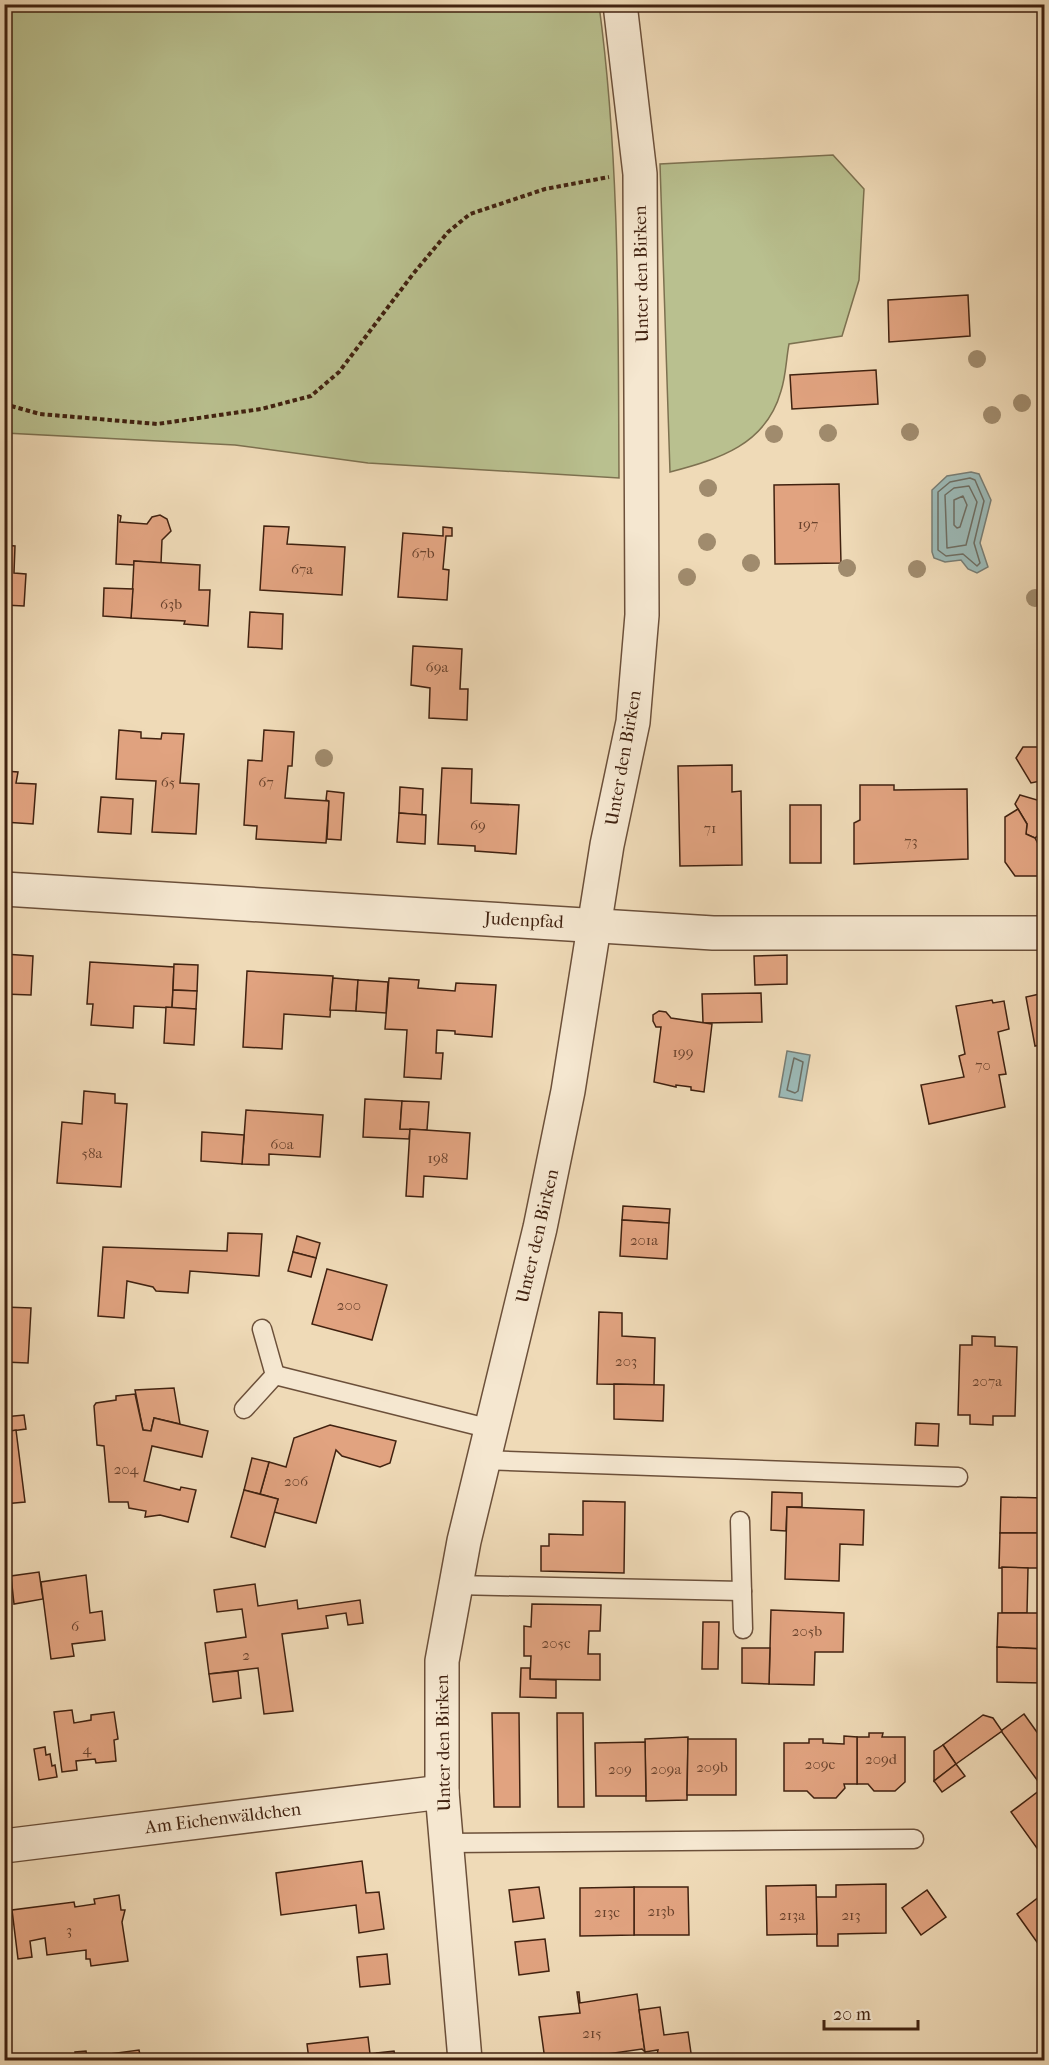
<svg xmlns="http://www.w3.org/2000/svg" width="1049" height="2065" font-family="'IM FELL French Canon',serif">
	<rect width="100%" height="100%" fill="#efdab7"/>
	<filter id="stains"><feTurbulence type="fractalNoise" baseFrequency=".00333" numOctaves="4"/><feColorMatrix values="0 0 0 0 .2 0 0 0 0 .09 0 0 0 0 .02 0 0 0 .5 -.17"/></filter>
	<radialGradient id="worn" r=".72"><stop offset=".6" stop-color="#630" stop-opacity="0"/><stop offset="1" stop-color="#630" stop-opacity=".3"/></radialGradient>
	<!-- green -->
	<g fill="#b9c08f" stroke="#7d7150" stroke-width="1.5">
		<path d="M4,5H599C620,161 618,320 619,478L368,463L235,445L5,433Z"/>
		<path d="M833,155L864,189L859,280L842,336L789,344C786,360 786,376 781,391C766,445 719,459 670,472L660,164Z"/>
	</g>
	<!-- water -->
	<g fill="#9cb9b6" stroke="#787d74" stroke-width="1.5">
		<path d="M971,472L979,474L991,500L980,543L988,567L977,573L968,569L961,560L945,562L934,558L932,552V490L947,476Z"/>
		<path d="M787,1051L810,1055L802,1101L779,1097Z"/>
	</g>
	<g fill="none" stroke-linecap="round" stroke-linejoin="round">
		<!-- shore -->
		<g stroke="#6e6e63" stroke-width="1.5">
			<path d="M970,478L975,480L984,501L974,543L980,563L977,566L963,554L946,556L938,550V492L950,482Z"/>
			<path d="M969,486L977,502L966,545L947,548L945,495L954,488Z"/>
			<path d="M963,496L967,505L960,527L957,528L954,525V500Z"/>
			<path d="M794,1058L803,1062L798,1091L795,1093L787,1090Z"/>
		</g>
	</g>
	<!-- building -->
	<g fill="#e1a380" stroke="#412210" stroke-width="1.5">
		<path d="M968,295L970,336L889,342L888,300Z"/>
		<path d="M876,370L878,404L792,409L790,375Z"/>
		<path d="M839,484L841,563L775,564L774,485Z"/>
		<path d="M118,515L121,516L120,522L147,524L152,517L160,515L167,519L171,531L162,540L161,563L134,561V565L116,564Z"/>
		<path d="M264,526L289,527L287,544L345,547L342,595L260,590Z"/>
		<path d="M443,527L452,528V536H446L443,569L449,570L447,600L398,597L403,533L443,536Z"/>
		<path d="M4,545L15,546L14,573L26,574L24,606L4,605Z"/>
		<path d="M134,561L200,565L199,590H210L208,626L184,624L185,621L131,618Z"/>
		<path d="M104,588L133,589L131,618L103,616Z"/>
		<path d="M250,612L283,614L282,649L248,647Z"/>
		<path d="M413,646L462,649L460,689H468L467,720L429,718L430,688L411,685Z"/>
		<path d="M119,730L141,732V738L161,739L162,733L184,734L180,783L199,784L196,834L152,832L156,781L116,779Z"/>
		<path d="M264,730L294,732L292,766H288L285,798L329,801L326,843L256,839L257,826L244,825L248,760L262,761Z"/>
		<path d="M1023,747H1038L1044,758V774L1040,781L1031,783L1016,758Z"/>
		<path d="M732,765V792L741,791L742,865L680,866L678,766Z"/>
		<path d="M442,768L472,769L471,803L519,805L516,854L475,851V846L438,844Z"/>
		<path d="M4,771L18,772L16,783L36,784L33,824L4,822Z"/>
		<path d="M860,785H894V790L967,789L968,859L854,864V823L860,820Z"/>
		<path d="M400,787L423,789L422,815L399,813Z"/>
		<path d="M327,791L344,793L341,840L327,839L329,801L326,800Z"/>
		<path d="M1020,795L1044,802V830L1035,838L1026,834L1027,824L1015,804Z"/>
		<path d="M101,797L133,799L131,834L98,832Z"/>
		<rect x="790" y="805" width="31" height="58"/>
		<path d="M1018,809L1027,824L1026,834L1035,838L1044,855V868L1039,876H1015L1005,862V817Z"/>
		<path d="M399,813L426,815L425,844L397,842Z"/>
		<path d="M4,954L33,956L31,995L4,994Z"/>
		<path d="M787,955V984L755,985L754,956Z"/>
		<path d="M90,962L174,967L172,1008L134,1006L133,1028L91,1025L93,1004H87Z"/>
		<path d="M174,964L198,965L197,991L173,990Z"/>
		<path d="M247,971L333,976L330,1017L284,1014L282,1049L243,1047Z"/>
		<path d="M333,978L358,980L356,1011L330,1010Z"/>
		<path d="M389,978L419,980L418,988L455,991L456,983L496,985L492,1037L455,1034V1031L437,1030L436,1053H443L441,1079L404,1077L407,1030L385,1029Z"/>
		<path d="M358,980L388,982L386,1013L356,1011Z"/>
		<path d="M173,990L197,991L196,1009L172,1008Z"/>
		<path d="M761,993L762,1022L703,1023L702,994Z"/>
		<path d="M1044,993V1044L1035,1046L1026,997Z"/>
		<path d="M992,1000L993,1003L1004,1001L1009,1029L998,1032L1006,1074L999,1075L1005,1107L929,1124L921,1085L964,1077L959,1056L965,1054L956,1006Z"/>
		<path d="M166,1007L196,1009L194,1045L164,1043Z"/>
		<path d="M659,1011L666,1012L671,1018L712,1024L704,1092L691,1090V1087L676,1085V1087L654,1082L661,1027H656L653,1021V1015Z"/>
		<path d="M84,1091L115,1094V1103L127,1104L121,1187L57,1183L62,1122L82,1124Z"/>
		<path d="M365,1099L402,1101L400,1129H410L409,1139L363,1137Z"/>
		<path d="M402,1101L429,1102L427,1130L400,1129Z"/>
		<path d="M246,1110L323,1115L320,1157L269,1154V1165L242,1164Z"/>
		<path d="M410,1129L470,1133L467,1179L424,1176L423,1197L406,1196Z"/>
		<path d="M202,1132L244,1135L242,1164L201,1161Z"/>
		<path d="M623,1206L670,1209L669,1223L622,1220Z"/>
		<path d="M622,1220L669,1223L667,1259L620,1256Z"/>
		<path d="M228,1233L262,1234L259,1276L190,1271L188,1293L156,1291L153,1287L127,1281L124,1318L98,1316L103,1247L227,1251Z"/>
		<path d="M297,1236L320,1243L316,1258L293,1252Z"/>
		<path d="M293,1252L316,1258L311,1277L288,1271Z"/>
		<path d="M327,1269L387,1285L372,1340L312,1324Z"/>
		<path d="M4,1307L31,1308L28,1363L4,1362Z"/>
		<path d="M599,1312L622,1313V1336L655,1338L654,1385L597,1384Z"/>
		<path d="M972,1336L995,1337V1346L1017,1347L1015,1416H993V1425L970,1424V1415H958L960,1345H972Z"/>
		<path d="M614,1384L664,1385L663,1421L614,1419Z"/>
		<path d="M174,1388L180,1424L154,1418L151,1431L143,1430L135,1390Z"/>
		<path d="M135,1394L143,1430L151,1431L154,1418L208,1431L202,1457L152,1446L144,1481L180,1490L181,1487L196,1490L188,1522L160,1515L145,1517L146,1511L129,1508L128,1502H109L104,1446L97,1445L94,1406L96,1403L116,1400V1396Z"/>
		<path d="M24,1415L26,1429L4,1432V1417Z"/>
		<path d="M916,1423L939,1424L938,1446L915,1445Z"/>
		<path d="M330,1425L396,1441L390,1463L380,1467L342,1456L336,1450L316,1523L274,1512L278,1499L260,1494L269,1462L286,1467L294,1438Z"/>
		<path d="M16,1430L25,1502L4,1504V1432Z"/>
		<path d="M252,1458L269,1462L260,1494L244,1490Z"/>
		<path d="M244,1490L278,1499L265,1547L231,1537Z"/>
		<path d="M772,1492L802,1493V1507H787L786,1531L771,1530Z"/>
		<path d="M1001,1497L1044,1498V1533H1000Z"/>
		<path d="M583,1501L625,1502L624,1573L541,1571V1546H549V1534L583,1535Z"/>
		<path d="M787,1507L864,1510L863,1545L840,1544L839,1581L785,1579Z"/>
		<path d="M1000,1533H1044V1568H999Z"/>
		<path d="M1002,1567L1028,1568L1027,1613H1002Z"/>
		<path d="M39,1572L43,1599L14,1604L11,1576Z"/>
		<path d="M86,1575L90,1613L102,1611L105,1640L72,1644L74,1656L51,1659L41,1582Z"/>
		<path d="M255,1584L258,1606L297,1600L298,1609L360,1600L363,1623L348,1625L346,1613L326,1616L328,1628L282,1634L293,1711L264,1714L258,1668L209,1674L205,1643L246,1637L242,1609L217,1612L214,1590Z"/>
		<path d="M532,1604L601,1605L600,1631H589L588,1654H600V1680L530,1679L531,1656H524V1626L531,1627Z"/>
		<path d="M771,1610L844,1613L843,1652H815L814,1685L769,1684Z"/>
		<path d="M998,1613H1044V1649L997,1647Z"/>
		<path d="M703,1622H719L718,1669H702Z"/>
		<path d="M997,1647L1044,1649V1683L997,1682Z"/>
		<path d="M742,1648H770L769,1684L742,1683Z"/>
		<path d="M521,1668H530V1679L556,1680V1698L520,1697Z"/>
		<path d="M238,1671L241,1698L213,1702L209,1674Z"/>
		<path d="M72,1710L74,1723L91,1720V1715L114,1712L118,1739L114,1740L116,1761L96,1763L95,1759L76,1761L77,1770L62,1772L54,1712Z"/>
		<path d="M492,1713H519L520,1807H494Z"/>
		<path d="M557,1713H583L584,1807H558Z"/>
		<path d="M1024,1714L1044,1742L1043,1788L1001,1731Z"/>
		<path d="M983,1715L993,1718L1002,1731L956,1764L943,1745Z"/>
		<path d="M869,1733H883L882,1737H905V1782L895,1791H874L868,1784H857V1737H869Z"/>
		<path d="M844,1736L857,1737V1784H844L845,1788L836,1798H814L807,1791H784V1743H809V1739H823V1743L844,1744Z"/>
		<path d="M688,1737L687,1800L646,1801L645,1739Z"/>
		<path d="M688,1739H736V1795H687Z"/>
		<path d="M645,1742L646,1796H596L595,1743Z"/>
		<path d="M943,1745L956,1764L934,1781V1751Z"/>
		<path d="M45,1747L46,1755L50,1754L52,1766L55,1765L57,1777L39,1780L34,1749Z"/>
		<path d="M956,1764L965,1776L942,1792L934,1781Z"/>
		<path d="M1044,1787V1858L1011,1812Z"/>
		<path d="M362,1861L366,1893L379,1892L384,1929L359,1933L356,1905L281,1915L276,1873Z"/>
		<path d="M886,1884V1933L838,1934V1946H817L816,1897H836V1885Z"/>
		<path d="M816,1885L817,1934L767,1935L766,1886Z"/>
		<path d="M539,1887L544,1918L513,1922L509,1890Z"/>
		<path d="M634,1887H688L689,1935H634Z"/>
		<path d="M634,1887V1935L580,1936V1888Z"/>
		<path d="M927,1890L946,1917L921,1935L902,1908Z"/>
		<path d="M1044,1893V1941L1039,1945L1017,1914Z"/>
		<path d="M119,1895L121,1910H125L122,1922L128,1961L91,1966L90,1959H86V1950L47,1955L45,1938L30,1941L32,1957L18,1959L12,1910L74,1902L75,1907L95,1904L94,1899Z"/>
		<path d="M545,1939L549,1971L519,1975L515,1942Z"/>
		<path d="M387,1954L390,1984L360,1987L357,1957Z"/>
		<path d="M577,1992H579L580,2003L637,1994L645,2052L642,2049L565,2060H545L539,2017L580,2013Z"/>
		<path d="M660,2007L664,2035L688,2032L692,2060H656L658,2050L645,2052L639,2010Z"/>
		<path d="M368,2037L370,2054L377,2053L378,2060H309L307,2044Z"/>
		<path d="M139,2050L141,2060H63L76,2059L75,2052L86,2051L87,2057Z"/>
		<path d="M394,2051L396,2060H378L377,2053Z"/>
	</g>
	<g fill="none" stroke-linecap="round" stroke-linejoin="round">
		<!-- service casing -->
		<g stroke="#6c503a" stroke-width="21">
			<g id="service">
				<path d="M275,1375L491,1429"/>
				<path d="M244,1409L275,1375L262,1329"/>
				<path d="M483,1460L958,1477"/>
				<path d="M740,1521L743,1629"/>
				<path d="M455,1585L742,1591"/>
				<path d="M447,1843L914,1839"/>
			</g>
		</g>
		<!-- minor casing -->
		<g stroke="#6c503a" stroke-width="36">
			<g id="minor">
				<path d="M4,889L713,933H1044"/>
				<path d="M4,1846L442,1792"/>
				<path d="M465,2060L442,1792V1661L464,1541L540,1228L568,1091L607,845L633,722L642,615L640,174L620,4"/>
			</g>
		</g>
		<!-- path -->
		<path stroke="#412210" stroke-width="4" stroke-dasharray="4.5 3" stroke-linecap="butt" d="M4,404L40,414L157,424L261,409L311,396L339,372L413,274L448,232L470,214L545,189L609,177"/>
		<!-- service -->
		<use href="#service" stroke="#f5e7d0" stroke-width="18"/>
		<!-- minor -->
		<use href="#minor" stroke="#f5e7d0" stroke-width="33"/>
	</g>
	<!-- trees -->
	<g fill="#a08b6d">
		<circle cx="977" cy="359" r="9"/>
		<circle cx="1022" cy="403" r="9"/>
		<circle cx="992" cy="415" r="9"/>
		<circle cx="910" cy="432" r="9"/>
		<circle cx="828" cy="433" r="9"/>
		<circle cx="774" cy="434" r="9"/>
		<circle cx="708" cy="488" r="9"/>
		<circle cx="707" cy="542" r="9"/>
		<circle cx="751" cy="563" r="9"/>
		<circle cx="847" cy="568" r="9"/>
		<circle cx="917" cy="569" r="9"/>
		<circle cx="687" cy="577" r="9"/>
		<circle cx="1035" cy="598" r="9"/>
		<circle cx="324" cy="758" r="9"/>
	</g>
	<g text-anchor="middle" stroke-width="4.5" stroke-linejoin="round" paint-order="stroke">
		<!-- number labels -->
		<g font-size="15" fill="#69422c">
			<text x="808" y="529">197</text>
			<text x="423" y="558">67b</text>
			<text x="302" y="574">67a</text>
			<text x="171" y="609">63b</text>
			<text x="437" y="672">69a</text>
			<text x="168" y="787">65</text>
			<text x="266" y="787">67</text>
			<text x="478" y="830">69</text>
			<text x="710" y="833">71</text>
			<text x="911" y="846">73</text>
			<text x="683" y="1057">199</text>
			<text x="983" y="1070">70</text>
			<text x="282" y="1149">60a</text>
			<text x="92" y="1158">58a</text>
			<text x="438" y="1163">198</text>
			<text x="644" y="1245">201a</text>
			<text x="349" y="1310">200</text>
			<text x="626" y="1366">203</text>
			<text x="987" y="1386">207a</text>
			<text x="126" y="1474">204</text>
			<text x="296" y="1486">206</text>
			<text x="75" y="1631">6</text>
			<text x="807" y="1636">205b</text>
			<text x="556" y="1648">205c</text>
			<text x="246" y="1660">2</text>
			<text x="87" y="1754">4</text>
			<text x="881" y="1764">209d</text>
			<text x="820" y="1769">209c</text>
			<text x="712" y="1772">209b</text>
			<text x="620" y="1774">209</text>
			<text x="666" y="1774">209a</text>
			<text x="661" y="1916">213b</text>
			<text x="607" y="1917">213c</text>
			<text x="792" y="1920">213a</text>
			<text x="851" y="1920">213</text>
			<text x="69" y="1935">3</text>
			<text x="592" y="2038">215</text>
		</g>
		<!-- street labels -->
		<g font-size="18" fill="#412210" stroke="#f5e7d0">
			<text transform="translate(641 274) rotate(-91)" y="6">Unter den Birken</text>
			<text transform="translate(623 758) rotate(-80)" y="6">Unter den Birken</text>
			<text transform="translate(524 920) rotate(3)" y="6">Judenpfad</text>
			<text transform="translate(537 1236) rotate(-77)" y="6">Unter den Birken</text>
			<text transform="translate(443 1743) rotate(-91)" y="6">Unter den Birken</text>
			<text transform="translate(223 1818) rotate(-7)" y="6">Am Eichenwäldchen</text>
		</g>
	</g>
	<!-- margin -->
	<rect width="1049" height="2065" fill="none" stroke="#efdab7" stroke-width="24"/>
	<rect x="6" y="6" width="1037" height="2053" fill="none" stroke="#412210" stroke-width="3"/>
	<rect x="12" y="12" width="1025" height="2041" fill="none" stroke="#412210" stroke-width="1.5"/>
	<!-- scale -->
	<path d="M824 2020v9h94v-9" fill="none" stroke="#412210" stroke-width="3"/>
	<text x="833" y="2020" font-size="18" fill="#412210" stroke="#f5e7d0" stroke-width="4.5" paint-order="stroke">20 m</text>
	<rect width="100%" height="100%" filter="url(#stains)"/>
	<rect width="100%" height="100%" fill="url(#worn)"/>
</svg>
